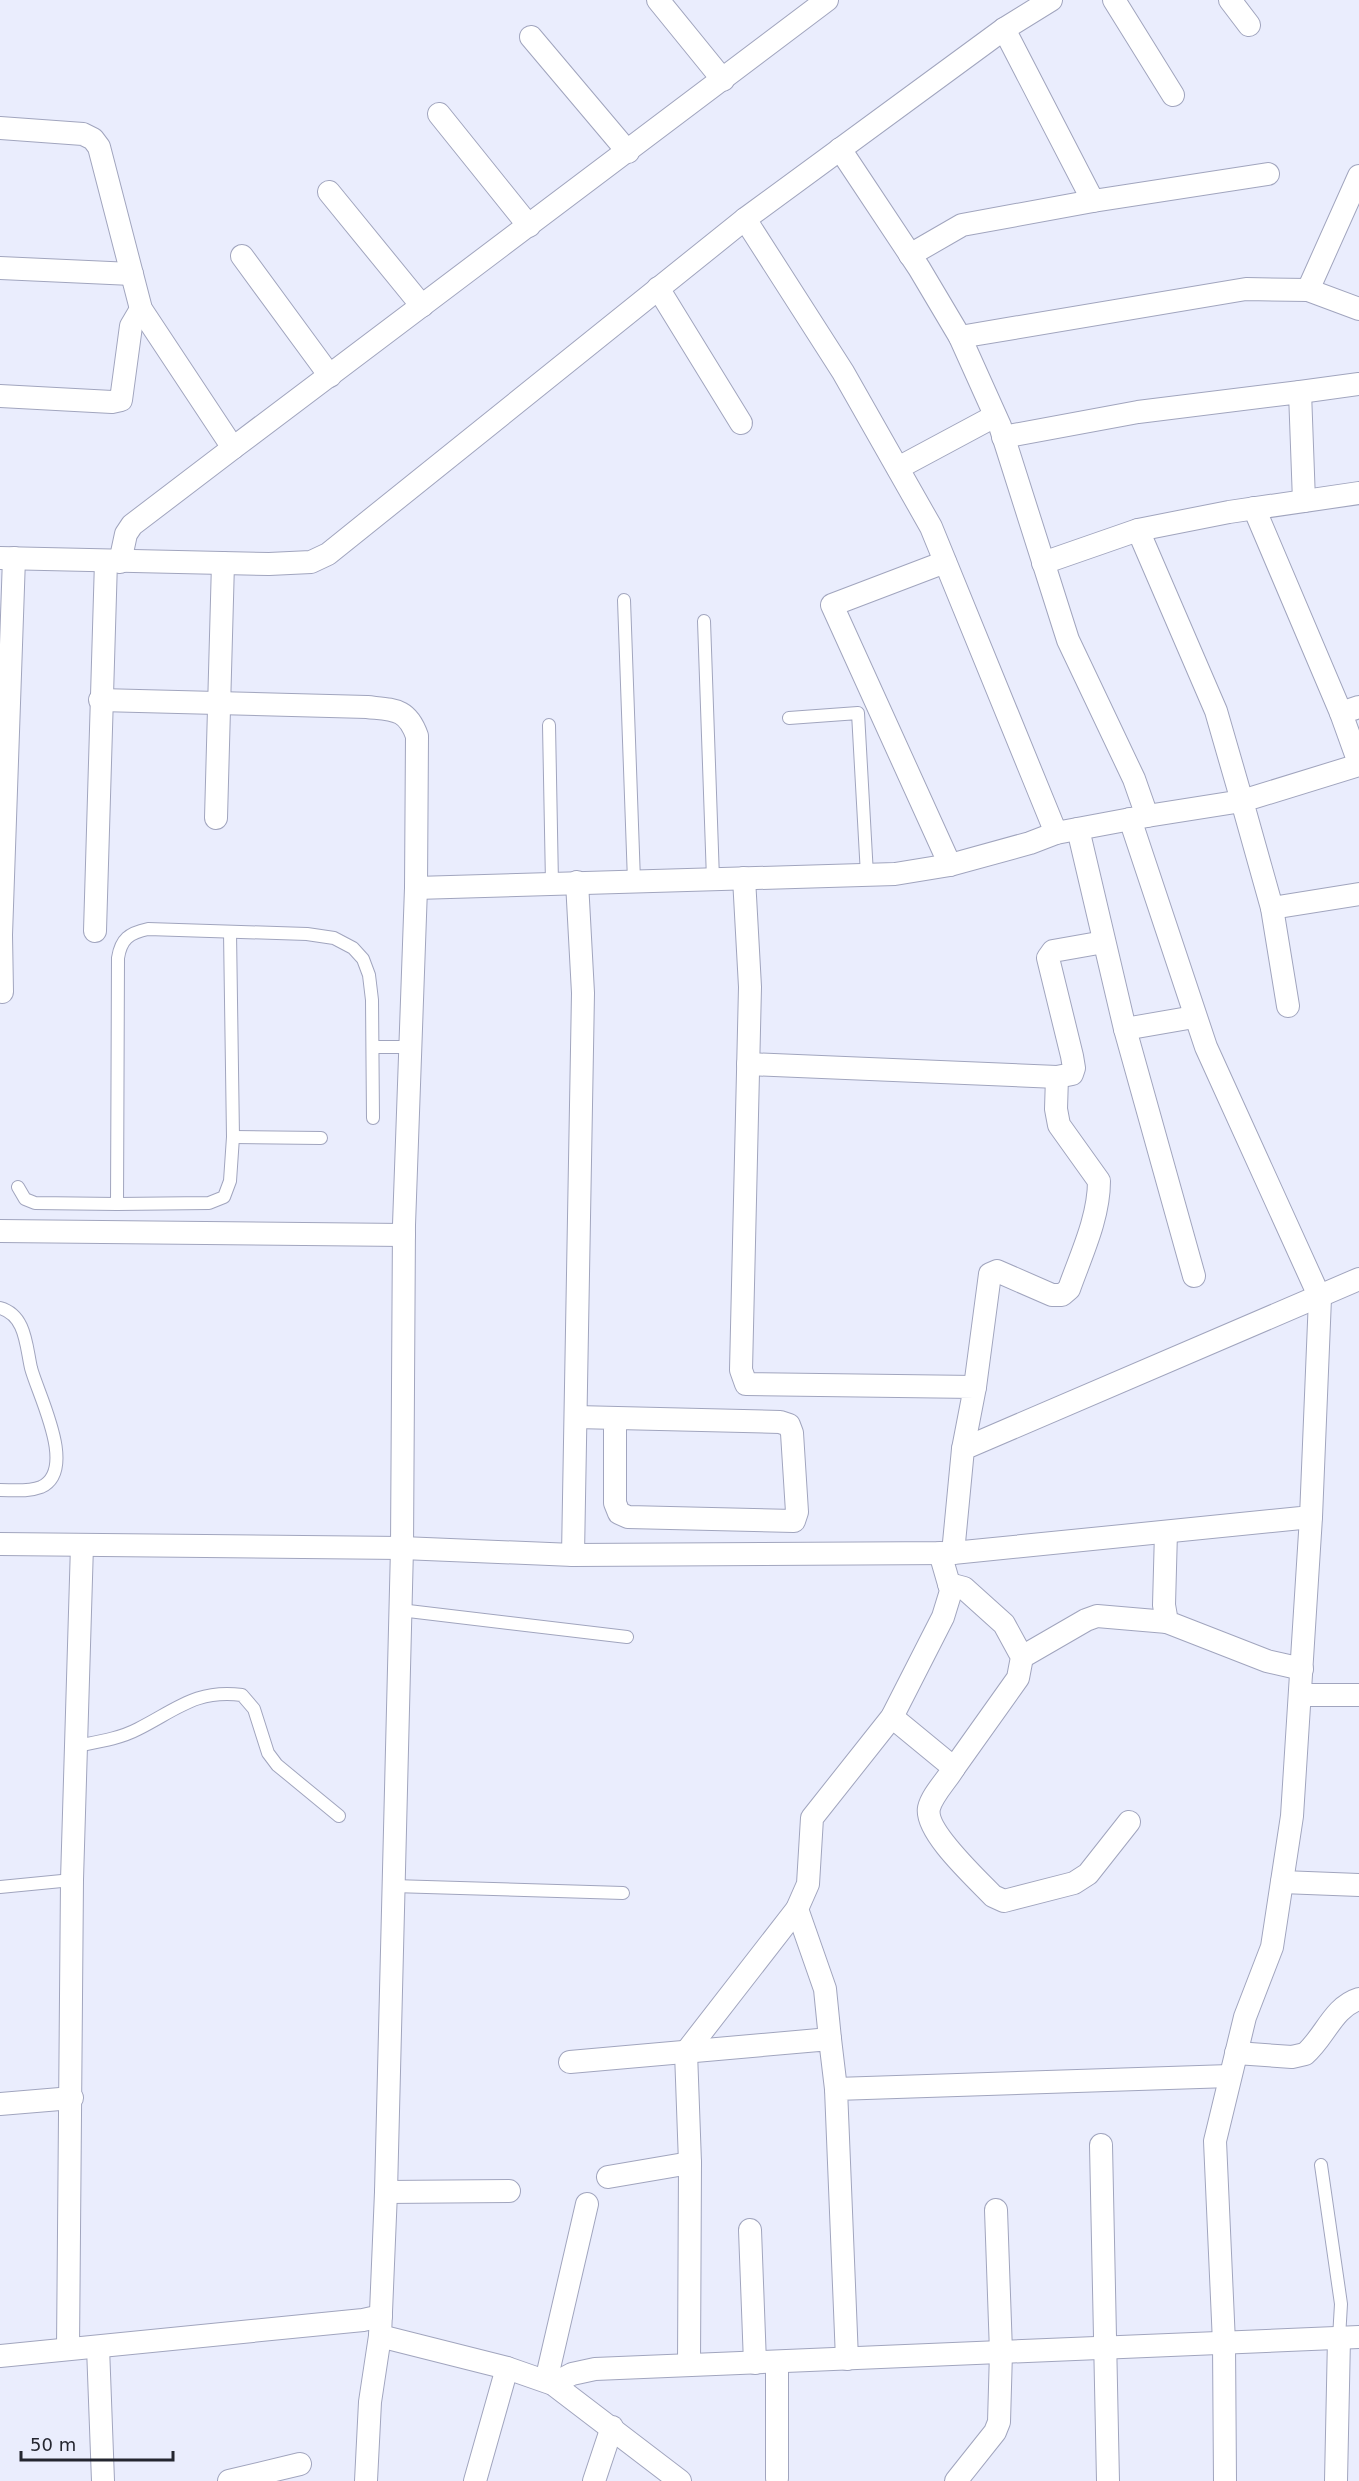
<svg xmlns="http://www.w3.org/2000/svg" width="1359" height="2481" font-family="'DejaVu Sans',sans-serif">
	<rect width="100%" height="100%" fill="#eaedfd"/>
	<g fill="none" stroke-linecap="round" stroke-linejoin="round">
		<!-- lane casing -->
		<g stroke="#a1a5be" stroke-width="14">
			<g id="lane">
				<path d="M624,600L634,881"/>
				<path d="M704,621L713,879"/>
				<path d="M789,718L858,713L867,875"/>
				<path d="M549,725L552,883"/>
				<path d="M374,1047H410"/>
				<path d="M233,1137L321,1138"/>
				<path d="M18,1187L25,1199L35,1203L117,1204L118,958C121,939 129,933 148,929L307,934L334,938L353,948L363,959L369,975L372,1000L373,1118"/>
				<path d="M117,1204L209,1203L224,1197L230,1181L233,1137L230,932"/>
				<path d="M0,1308C26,1315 26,1346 31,1368C38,1395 78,1470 41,1487C28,1492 13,1490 0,1490"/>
				<path d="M400,1610L627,1637"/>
				<path d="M76,1746C96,1742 119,1739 138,1729C176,1710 196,1689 242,1695L254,1709L268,1753L277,1765L339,1816"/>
				<path d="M393,1886L623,1893"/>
				<path d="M0,1887L72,1880"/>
				<path d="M1321,2165L1341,2304L1339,2338"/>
			</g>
		</g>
		<!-- street casing -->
		<g stroke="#a1a5be" stroke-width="24">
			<g id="street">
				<path d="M658,0L723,80"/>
				<path d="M1114,0L1173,95"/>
				<path d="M1230,0L1249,25"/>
				<path d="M1004,29L1093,201L1268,174"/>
				<path d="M531,37L628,152"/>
				<path d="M439,114L529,226"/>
				<path d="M0,128L83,134L93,139L99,147L141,309L233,448L132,525L126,534L120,562"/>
				<path d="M329,192L422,306"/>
				<path d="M745,219L843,372L931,527L1056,833"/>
				<path d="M910,255L962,225L1093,201"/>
				<path d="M242,256L330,376"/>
				<path d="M0,268L132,274"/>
				<path d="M658,288L741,423"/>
				<path d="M1308,290L1359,176"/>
				<path d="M960,337L1246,289L1308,290L1359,309"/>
				<path d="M1300,392L1359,384"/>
				<path d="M0,396L112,402L121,400L131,326L141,309"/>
				<path d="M1003,437L1138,412L1300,392L1304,501"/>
				<path d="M233,448L827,0"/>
				<path d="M898,468L995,416"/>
				<path d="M1254,508L1341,713"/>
				<path d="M1138,530L1216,711L1242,801L1147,816"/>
				<path d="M0,558L269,564L311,562L328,554L745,219L1004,29L1051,0"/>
				<path d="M945,562L832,605L950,865"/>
				<path d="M1043,563L1138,530L1229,512L1359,493"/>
				<path d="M100,700L367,707C394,710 407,708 417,736L416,888L404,1225L402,1548L386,2192L380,2336L370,2402L366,2481"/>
				<path d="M1359,707L1341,713L1359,763"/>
				<path d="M1359,765L1242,801L1272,908L1359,894"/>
				<path d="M216,818L223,563"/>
				<path d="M1078,829L1125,1029L1194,1276"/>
				<path d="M744,878L750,987L741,1370L746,1384L975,1387L963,1449"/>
				<path d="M416,888L895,874L950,865L1030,843L1056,833L1147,816L1134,779L1068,640L1000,426L960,337L919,268L840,149"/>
				<path d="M1272,908L1288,1006"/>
				<path d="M95,931L106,561"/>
				<path d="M2,992L1,935L14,558"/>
				<path d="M1125,1029L1194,1017"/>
				<path d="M748,1064L1057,1077L1072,1074L1074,1068L1072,1056L1048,958L1053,951L1104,942"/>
				<path d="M0,1231L404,1235"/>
				<path d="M975,1387L990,1274L997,1271L1052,1295H1062L1069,1289C1081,1255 1099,1218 1099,1181L1059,1125L1056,1109L1057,1077"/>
				<path d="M576,1417L780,1422L789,1425L792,1433L797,1512L794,1521L628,1517L619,1513L615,1503V1418"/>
				<path d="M1166,1532L1164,1605L1167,1622L1267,1661L1302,1669"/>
				<path d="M0,1544L402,1548L573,1555L953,1553L1311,1517L1320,1298L1206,1047L1130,819"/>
				<path d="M953,1553L963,1449L1359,1279"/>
				<path d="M573,1555L583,993L577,882"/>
				<path d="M949,1584L964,1588L1004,1624L1022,1657L1018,1678L954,1768"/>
				<path d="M1022,1657L1086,1620L1097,1616L1167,1622"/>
				<path d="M1300,1695H1359"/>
				<path d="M892,1717L954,1768C947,1780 932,1795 929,1808C924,1831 977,1879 993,1896L1004,1901L1074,1883L1088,1874L1129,1822"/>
				<path d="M1282,1882L1359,1885"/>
				<path d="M797,1909L825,1989L830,2039"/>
				<path d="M1236,2053L1292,2057L1305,2054C1325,2037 1333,2007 1359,1999"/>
				<path d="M570,2062L830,2039L836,2089"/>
				<path d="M0,2104L72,2098"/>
				<path d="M1101,2145L1108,2481"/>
				<path d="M608,2177L690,2163"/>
				<path d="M386,2192L509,2191"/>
				<path d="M750,2230L755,2363"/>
				<path d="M380,2336L507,2368L553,2384L680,2481"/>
				<path d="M98,2347L103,2481"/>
				<path d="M68,2349L72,1880L82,1545"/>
				<path d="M0,2356L363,2320L381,2316"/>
				<path d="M847,2359L836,2089L1230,2076"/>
				<path d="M777,2362V2478"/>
				<path d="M689,2365L690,2163L686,2052L797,1909L808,1884L812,1818L892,1717L943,1617L951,1591L940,1553"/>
				<path d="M546,2381L587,2204"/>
				<path d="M553,2384L572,2374L595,2369L1359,2337"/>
				<path d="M229,2481L300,2464"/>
				<path d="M475,2481L507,2368"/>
				<path d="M594,2481L612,2427"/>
				<path d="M956,2481L995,2432L999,2422L1001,2352L996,2210"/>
				<path d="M1225,2481L1224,2343L1215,2141L1245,2017L1272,1947L1292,1816L1311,1517"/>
				<path d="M1336,2481L1339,2338"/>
			</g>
		</g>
		<!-- lane -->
		<use href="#lane" stroke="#fff" stroke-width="12"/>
		<!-- street -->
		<use href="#street" stroke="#fff" stroke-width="22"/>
	</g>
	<!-- scale -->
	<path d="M21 2451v9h152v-9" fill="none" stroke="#242630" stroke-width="3"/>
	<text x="30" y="2451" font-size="18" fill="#242630" stroke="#eaedfd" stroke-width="4.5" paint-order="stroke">50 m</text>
</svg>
